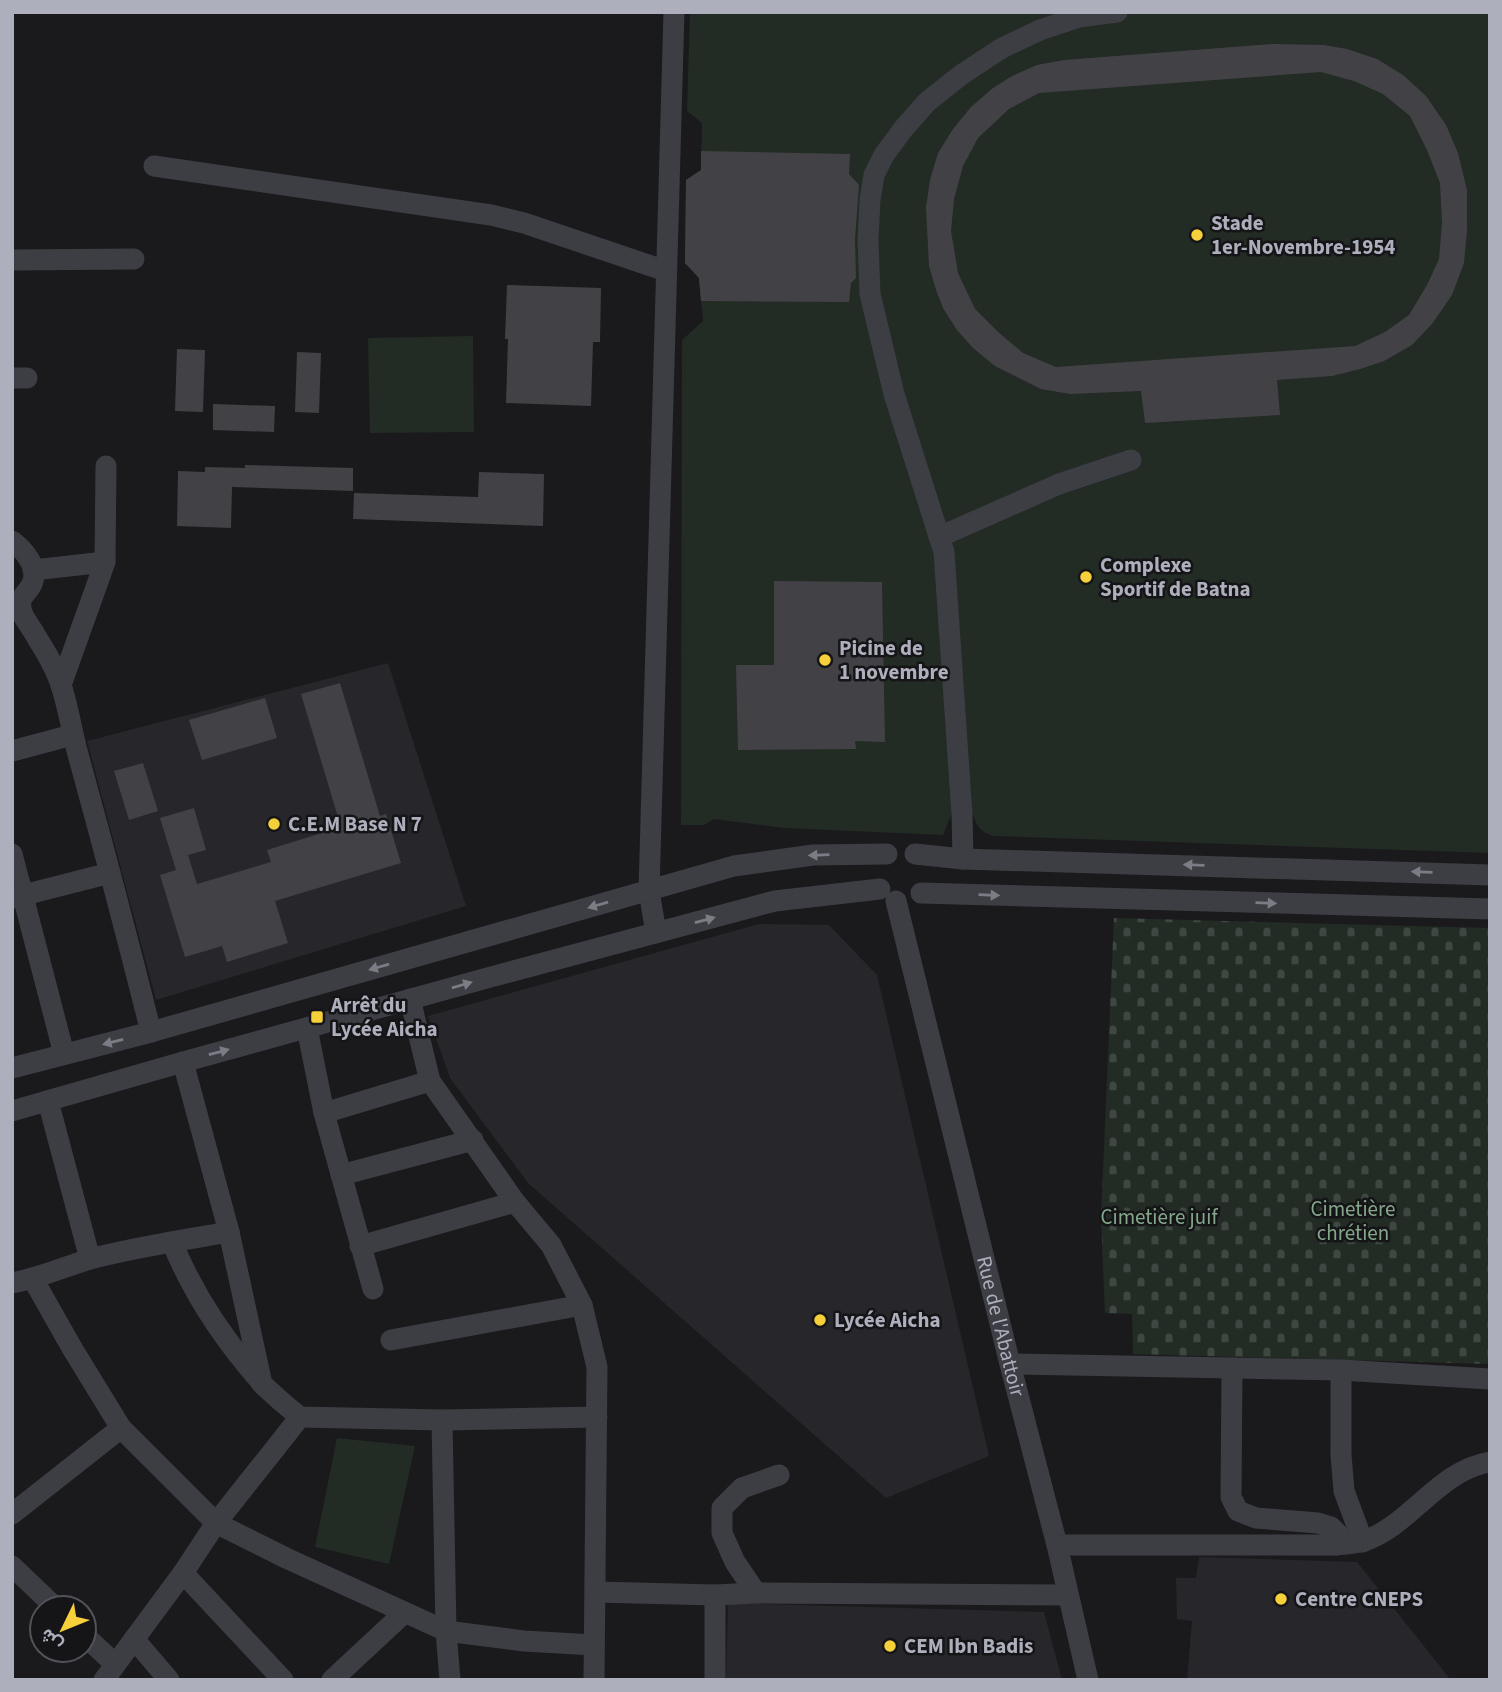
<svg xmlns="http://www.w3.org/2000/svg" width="1502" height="1692" font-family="'Source Sans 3',Vazirmatn,sans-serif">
	<defs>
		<pattern id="cemetery-stones" width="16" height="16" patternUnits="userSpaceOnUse" patternTransform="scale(1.75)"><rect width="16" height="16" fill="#222b24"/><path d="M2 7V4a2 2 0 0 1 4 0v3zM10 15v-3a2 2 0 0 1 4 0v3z" fill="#3f4742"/></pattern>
	</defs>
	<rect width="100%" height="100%" fill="#1a1a1d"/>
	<!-- built -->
	<g fill="#27262a">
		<path d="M388,663L466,906L156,1000L87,741Z"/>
		<path d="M759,924L829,925L877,975L989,1456L886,1498L528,1183L450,1078L428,1016Z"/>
		<path d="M1199,1557L1357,1562L1451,1680H1187L1192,1621L1177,1619L1176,1578H1196Z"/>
		<path d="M728,1603L1044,1612L1062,1680H726Z"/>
	</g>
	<!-- cemetery -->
	<path fill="url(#cemetery-stones)" d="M1114,918L1490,928V1364L1133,1354L1132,1314L1105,1313L1101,1218Z"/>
	<!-- pitch -->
	<g fill="#222b24">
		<path d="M690,12H1490V853L993,836C981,832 977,827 973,815L952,813L943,835L784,828L714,819L704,825H681L682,340L703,321L699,278L685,263L686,180L701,170L702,123L687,111Z"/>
		<path d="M473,336L474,432L370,433L368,338Z"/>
		<path d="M337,1438L415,1446L389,1564L315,1547Z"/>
	</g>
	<!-- building -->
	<g fill="#424246" fill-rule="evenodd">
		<path d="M1273,44L1324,45L1347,49L1377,59L1403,75L1426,96L1446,125L1458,153L1467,190V230L1464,263L1452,295L1432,324L1412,345L1384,361L1360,369L1332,376L1277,380L1280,415L1145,423L1141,391L1070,394L1041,389L995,366L973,348L957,330L943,308L936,290L929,266L926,207L930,180L938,153L953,129L971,107L993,88L1012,76L1037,65L1064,60ZM1321,72L1354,81L1383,94L1410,116L1427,150L1440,183L1442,223L1439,259L1427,285L1409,315L1385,332L1355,346L1056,367L1023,353L998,332L975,309L958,273L951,231L954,199L963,166L978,138L1009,109L1039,93Z"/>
		<path d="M701,151L850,154L849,174L859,185L855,239L856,278L851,283L849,302L701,301L699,278L685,263L686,180L701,170Z"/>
		<path d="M507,285L601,288L600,342H593L591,406L506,403L508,339H505Z"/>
		<path d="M177,349L205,350L203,412L175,411Z"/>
		<path d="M297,352L321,353L319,413L295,412Z"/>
		<path d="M213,404L275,406L274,432L213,430Z"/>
		<path d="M245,465L353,468V491L232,487L231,528L177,526L178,471L205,472V467L245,468Z"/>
		<path d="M479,472L544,474L543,526L353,519L354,493L478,497Z"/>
		<path d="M774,581L882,582L885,742L855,741L856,749L738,750L736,665H774Z"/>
		<path d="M340,683L380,816L386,814L401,863L275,901L288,943L227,962L222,946L185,957L160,875L176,870L160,818L194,808L206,850L188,855L197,884L271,862L267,850L341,827L301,694Z"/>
		<path d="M265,698L277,738L202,760L189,720Z"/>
		<path d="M143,763L158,811L129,820L114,771Z"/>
	</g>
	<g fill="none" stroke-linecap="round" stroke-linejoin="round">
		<!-- minor -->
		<g stroke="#3d3d44" stroke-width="21">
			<path d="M154,166L491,215L524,223L666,271"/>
			<path d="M12,260L134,259"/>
			<path d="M12,378H27"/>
			<path d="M939,537L1059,484L1131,460"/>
			<path d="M12,541C23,549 38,566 33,581C29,595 15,595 23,615C27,623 33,630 37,638C46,652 56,669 61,685C69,709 72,734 79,758C104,849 128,940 151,1032"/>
			<path d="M33,570L105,562"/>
			<path d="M61,685L105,562L106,466"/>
			<path d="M12,751L72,735"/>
			<path d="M12,854L64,1054"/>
			<path d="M915,854L963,859L1490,875"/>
			<path d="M963,859L962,814L944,552L894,394L870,294L868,240L870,200L874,175L884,155L904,128L927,102L961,75L1002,48L1040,30L1079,17L1117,12"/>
			<path d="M921,893L1490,909"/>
			<path d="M12,898L110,873"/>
			<path id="s1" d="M896,901L1010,1364L1057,1545L1088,1680"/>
			<path d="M656,933L649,891L674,12"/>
			<path d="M410,999L430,1081L515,1202L551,1245L582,1305L597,1367L594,1680"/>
			<path d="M307,1028L324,1113L373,1289"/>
			<path d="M183,1062L229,1232L262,1384L283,1403L300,1417L442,1420L597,1417"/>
			<path d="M12,1068L151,1032L734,866L813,855L887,854"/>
			<path d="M48,1101L90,1259"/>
			<path d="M12,1111L183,1062L498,975L775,901L880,889"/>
			<path d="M324,1113L430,1081"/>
			<path d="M341,1175L473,1140"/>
			<path d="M172,1242C193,1294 224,1340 261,1382"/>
			<path d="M360,1246L515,1202"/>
			<path d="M33,1279L72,1348L121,1428L216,1523L286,1558L446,1631L524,1641L594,1645"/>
			<path d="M12,1283C39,1278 64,1267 90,1259C136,1247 183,1240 229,1232"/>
			<path d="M391,1340L582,1305"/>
			<path d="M1010,1364L1341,1370L1490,1379"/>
			<path d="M1232,1368L1231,1497L1238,1511L1256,1518L1318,1523L1331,1527L1338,1534L1336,1545"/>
			<path d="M1341,1370V1455L1344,1491L1363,1542"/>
			<path d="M442,1420L446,1631L450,1680"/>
			<path d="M12,1514L121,1428"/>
			<path d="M1057,1545H1336C1345,1544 1356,1544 1364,1541C1411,1525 1439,1470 1490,1462"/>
			<path d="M12,1566L56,1608"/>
			<path d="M183,1573L283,1680"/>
			<path d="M596,1592L715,1595L756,1593L1068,1595"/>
			<path d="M756,1593L735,1562L722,1533V1508L742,1488L779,1475"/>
			<path d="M84,1635L115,1664"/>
			<path d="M134,1639L169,1680"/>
			<path d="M104,1680L183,1573L216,1523L300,1417"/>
			<path d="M332,1680L404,1613"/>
			<path d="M715,1680V1595"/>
		</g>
	</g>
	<!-- one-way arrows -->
	<defs><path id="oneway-solid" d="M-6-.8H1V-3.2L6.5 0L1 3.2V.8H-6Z" transform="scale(1.75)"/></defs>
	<g fill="#7b7c86">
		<use href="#oneway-solid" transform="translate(819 855) rotate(178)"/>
		<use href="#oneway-solid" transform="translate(1194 865) rotate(-178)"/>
		<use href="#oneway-solid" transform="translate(1422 872) rotate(-178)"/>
		<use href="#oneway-solid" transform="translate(989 895) rotate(2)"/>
		<use href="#oneway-solid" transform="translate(1266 903) rotate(2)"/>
		<use href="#oneway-solid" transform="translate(598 905) rotate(164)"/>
		<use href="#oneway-solid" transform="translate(705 920) rotate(-15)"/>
		<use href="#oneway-solid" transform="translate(379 967) rotate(164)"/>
		<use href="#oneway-solid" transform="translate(462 985) rotate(-16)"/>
		<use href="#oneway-solid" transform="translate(113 1042) rotate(166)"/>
		<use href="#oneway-solid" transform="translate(219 1052) rotate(-15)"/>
	</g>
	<!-- markers -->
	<g fill="#f5d03a" stroke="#151518" stroke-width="2.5">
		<circle cx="1197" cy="235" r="7"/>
		<circle cx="1086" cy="577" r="7"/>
		<circle cx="825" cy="660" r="7"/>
		<circle cx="274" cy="824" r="7"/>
		<rect x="310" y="1010" width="14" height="14" rx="3.5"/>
		<circle cx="820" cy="1320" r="7"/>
		<circle cx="1281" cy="1599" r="7"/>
		<circle cx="890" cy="1646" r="7"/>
	</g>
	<g text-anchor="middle" stroke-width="5" stroke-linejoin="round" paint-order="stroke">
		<!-- poi labels -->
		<g font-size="21" font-weight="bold" fill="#adafbc" stroke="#151518" text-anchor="start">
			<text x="1211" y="230">Stade<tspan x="1211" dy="24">1er-Novembre-1954</tspan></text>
			<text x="1100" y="572">Complexe<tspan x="1100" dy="24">Sportif de Batna</tspan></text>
			<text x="839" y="655">Picine de<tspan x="839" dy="24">1 novembre</tspan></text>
			<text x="288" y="831">C.E.M Base N 7</text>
			<text x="331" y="1012">Arrêt du<tspan x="331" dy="24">Lycée Aicha</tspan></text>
			<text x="834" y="1327">Lycée Aicha</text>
			<text x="1295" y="1606">Centre CNEPS</text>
			<text x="904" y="1653">CEM Ibn Badis</text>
		</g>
		<!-- park labels -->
		<g font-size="21" fill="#84a78b" stroke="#151518">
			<text x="1353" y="1216">Cimetière<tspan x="1353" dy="24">chrétien</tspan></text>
			<text x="1159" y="1224">Cimetière juif</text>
		</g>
		<!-- street labels -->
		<g font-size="21" fill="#adafbc" stroke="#151518">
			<text dy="7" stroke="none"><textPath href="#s1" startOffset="438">Rue de l'Abattoir</textPath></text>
		</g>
	</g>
	<!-- border -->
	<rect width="1502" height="1692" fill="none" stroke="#adafbc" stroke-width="28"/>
	<!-- north arrow -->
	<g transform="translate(63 1629) rotate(227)"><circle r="33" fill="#151518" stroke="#52535a" stroke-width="2"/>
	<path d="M0-5L12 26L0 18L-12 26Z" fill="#f5d03a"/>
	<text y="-10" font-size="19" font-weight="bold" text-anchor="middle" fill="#adafbc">ش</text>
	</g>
</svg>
